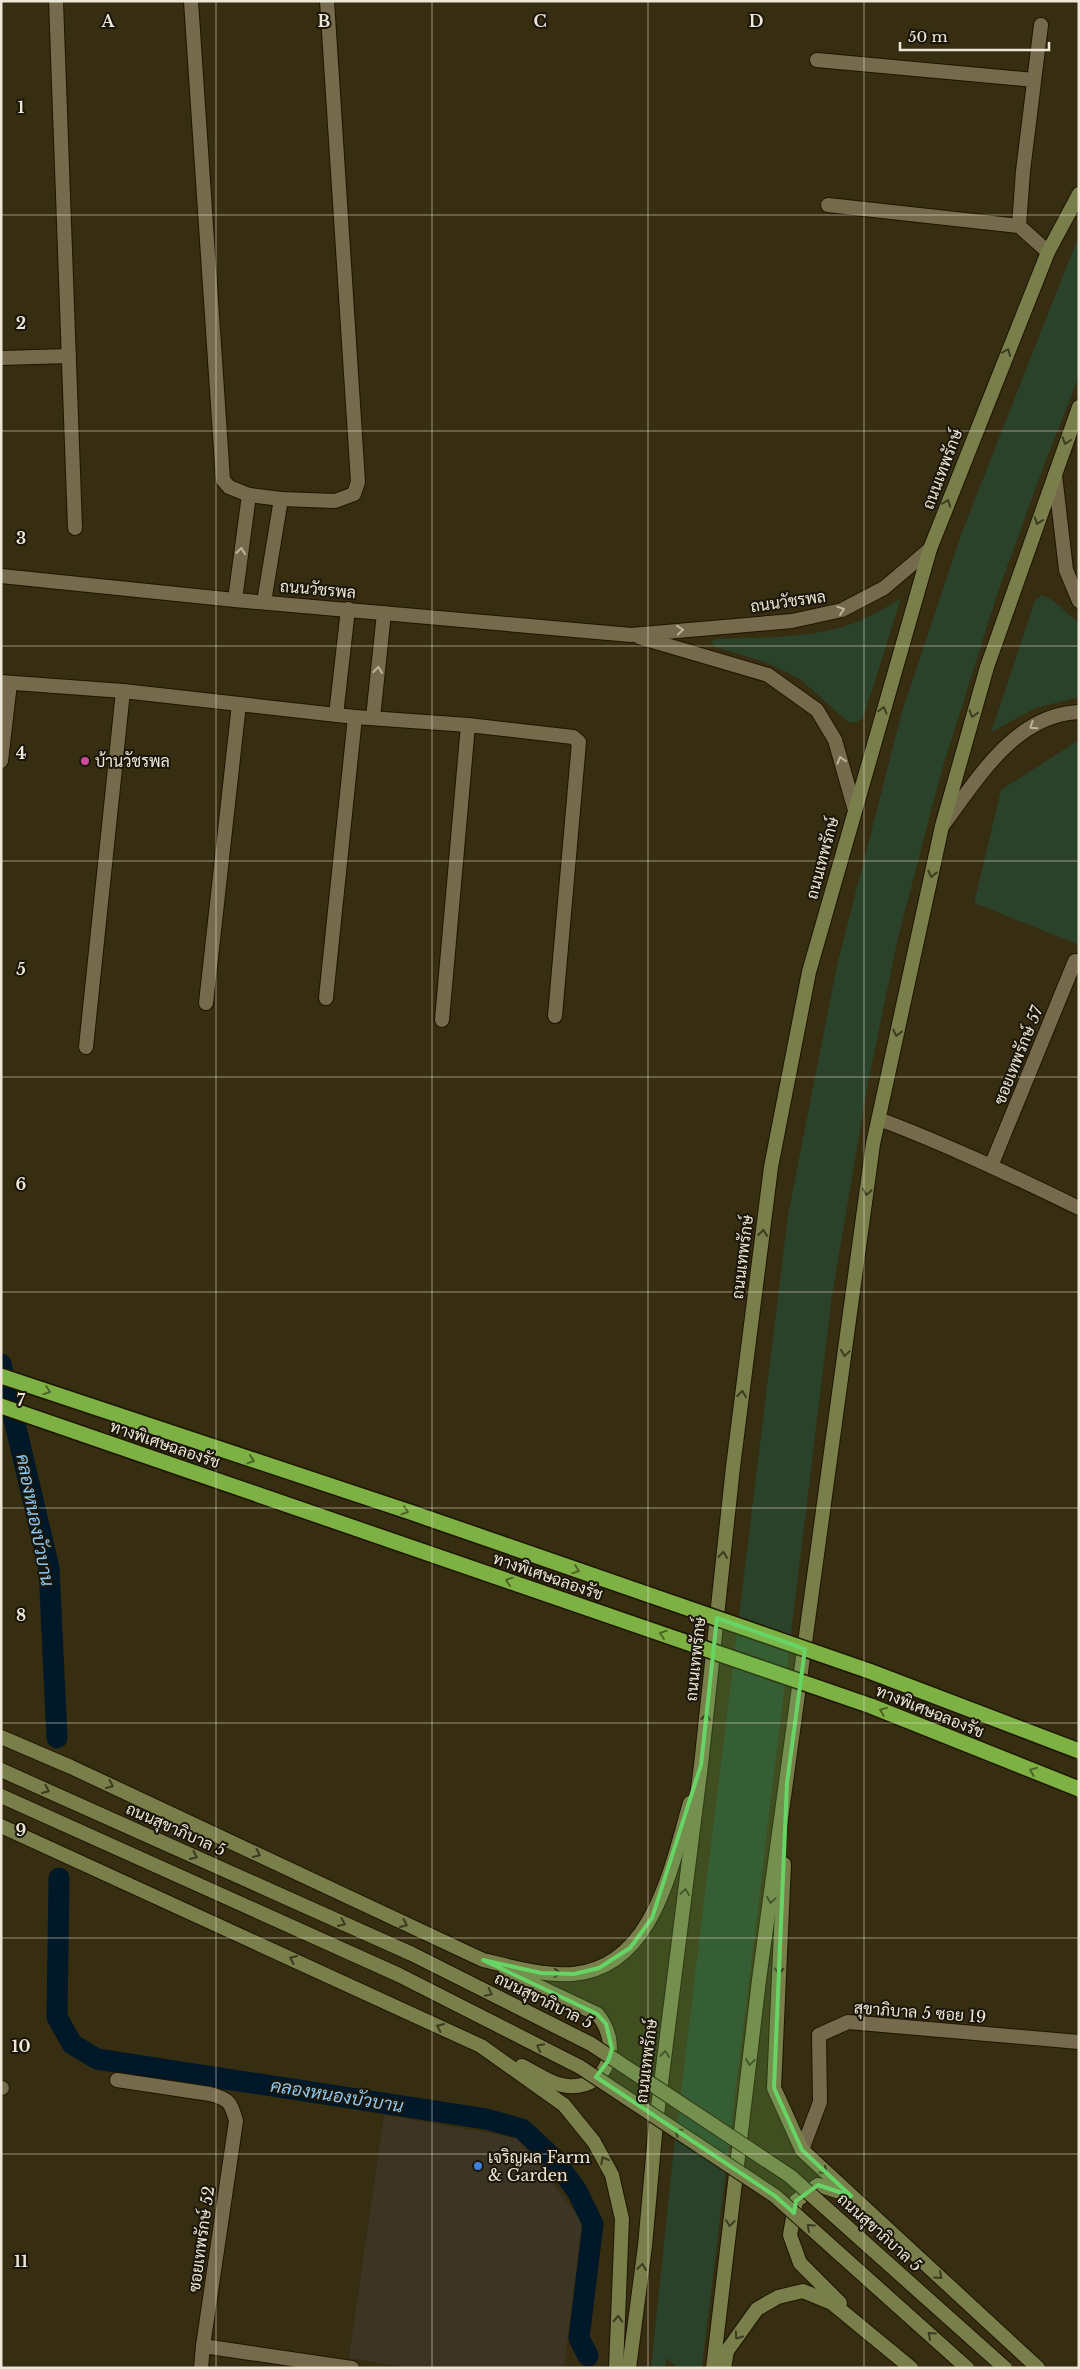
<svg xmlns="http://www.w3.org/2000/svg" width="1080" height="2369" font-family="'Libre Baskerville',Sarabun,serif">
	<rect width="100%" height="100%" fill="#372d10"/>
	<!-- commercial -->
	<path fill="#3c3524" d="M384,2115L517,2138L582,2221L564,2368H412L349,2358Z"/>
	<!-- green -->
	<g fill="#2a412a">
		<path d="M1079,235V376L1044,465L997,595L941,773L898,938L868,1083L832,1296L702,2368H678L666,2358L665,2368H651L674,2147L788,1215L837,965L903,708L962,532Z"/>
		<path d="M1042,595L1052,600L1079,623V697L1036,708L991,732L1035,600Z"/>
		<path d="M901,598L863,719L856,722H848L800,679L768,663L716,647L710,642L717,639C758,637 802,639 842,627C863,621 882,610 901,598Z"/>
		<path d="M1079,740V945L974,903L1001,790Z"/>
	</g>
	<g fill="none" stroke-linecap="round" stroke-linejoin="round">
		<!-- canal -->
		<g stroke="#011828" stroke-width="21">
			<path d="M1,1364L49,1568L57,1738"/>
			<path d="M59,1878L57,2017L72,2044L97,2059L486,2119L522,2129L553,2158L577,2191L593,2224L579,2338L588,2356"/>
		</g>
		<!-- minor casing -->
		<g stroke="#1e1500" stroke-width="16">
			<g id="minor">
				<path d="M56,1L75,528"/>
				<path d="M191,1L223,480L229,487L249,495L281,499L335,501L354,494L358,482L327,1"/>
				<path d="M1041,25L1023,171L1019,226L1048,252"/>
				<path d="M817,60L1034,80"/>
				<path d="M828,205L1019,226"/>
				<path d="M1,358L69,356"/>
				<path d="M235,600L249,495"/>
				<path d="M264,602L281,499"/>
				<path d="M1,682L123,691L355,717L468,725L573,737L579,742L555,1016"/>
				<path d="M336,715L348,609"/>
				<path d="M373,718L384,613"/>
				<path d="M1,761L10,683"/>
				<path d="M326,998L355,717"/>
				<path d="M206,1003L239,704"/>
				<path d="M442,1020L468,725"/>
				<path d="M86,1047L123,691"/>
				<path d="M879,1119C948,1145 1013,1176 1079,1208"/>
				<path d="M991,1166L1075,961L1079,962"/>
				<path d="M117,2080L210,2094C229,2099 231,2102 236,2121L203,2346L352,2368"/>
				<path d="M1,2088H2"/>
				<path d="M802,2150L820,2102L819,2035L848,2022L1079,2042"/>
				<path d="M201,2368L203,2346"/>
			</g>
		</g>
		<!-- tertiary casing -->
		<g stroke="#1e1500" stroke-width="16">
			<g id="tertiary">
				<path d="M1055,475L1066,570L1079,601"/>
				<path d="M1,576L235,600L631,635L792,621L842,610L884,588L930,549"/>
				<path d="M639,637L768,675L817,710L835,740L854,807"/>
				<path d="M943,825C978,779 1014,715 1079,712"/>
			</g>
		</g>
		<!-- secondary casing -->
		<g stroke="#1e1500" stroke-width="16">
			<g id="secondary">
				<path d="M1,1737L71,1767L483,1960C512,1967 543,1976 573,1974C654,1967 671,1866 690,1803"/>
				<path d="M1,1826L481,2046L564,2105L594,2142L612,2175L622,2219L616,2368"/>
				<path d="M784,1864L774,2088L802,2150L1038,2368"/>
				<path d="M506,1971L597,2014C622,2043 610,2089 568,2086C552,2085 536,2073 522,2066"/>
				<path d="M840,2303L800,2263L790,2235L796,2201L818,2185L846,2194"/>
				<path d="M629,2368L645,2246L656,2123L701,1765L733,1467L771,1167L809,972L930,549L1048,252L1079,194"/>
				<path d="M713,2368L759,1980L873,1144L942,826L987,667L1079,407"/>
				<path d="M724,2368L727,2351L757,2309L778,2297L803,2291L832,2303L911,2368"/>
			</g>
		</g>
		<!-- minor -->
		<use href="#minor" stroke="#766a4c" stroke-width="14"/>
		<!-- tertiary -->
		<use href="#tertiary" stroke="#766a4c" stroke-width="14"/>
		<!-- secondary -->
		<use href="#secondary" stroke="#787f4a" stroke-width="14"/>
		<!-- secondary-bridge casing -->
		<g stroke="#1e1500" stroke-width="16" stroke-linecap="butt">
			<g id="secondary-bridge">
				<path d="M1,1770L412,1954L591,2044L790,2176L1005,2368"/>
				<path d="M1,1796L399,1975L580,2067L775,2196L967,2368"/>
			</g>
		</g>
		<!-- motorway-bridge casing -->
		<g stroke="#1e1500" stroke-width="18" stroke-linecap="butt">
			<g id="motorway-bridge">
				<path d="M1,1376L410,1512L869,1671L1079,1751"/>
				<path d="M1,1406L871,1706L1079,1789"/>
			</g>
		</g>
		<!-- secondary-bridge -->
		<use href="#secondary-bridge" stroke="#787f4a" stroke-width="14"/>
		<!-- motorway-bridge -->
		<use href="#motorway-bridge" stroke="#7eb144" stroke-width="15"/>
	</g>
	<!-- one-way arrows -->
	<defs><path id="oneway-chevron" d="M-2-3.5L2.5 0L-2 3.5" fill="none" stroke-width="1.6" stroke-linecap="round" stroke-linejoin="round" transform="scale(1.25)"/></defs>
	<g stroke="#3b3b20">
		<use href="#oneway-chevron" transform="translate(1007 352) rotate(-68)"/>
		<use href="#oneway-chevron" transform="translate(1066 441) rotate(108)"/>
		<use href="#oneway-chevron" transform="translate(947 503) rotate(-69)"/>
		<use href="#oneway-chevron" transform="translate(1038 521) rotate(110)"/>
		<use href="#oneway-chevron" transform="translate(883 710) rotate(-74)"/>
		<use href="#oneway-chevron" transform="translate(973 714) rotate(106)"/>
		<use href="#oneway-chevron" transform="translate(932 874) rotate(102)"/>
		<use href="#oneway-chevron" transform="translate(897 1033) rotate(102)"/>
		<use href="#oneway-chevron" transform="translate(867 1192) rotate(98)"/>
		<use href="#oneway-chevron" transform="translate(763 1233) rotate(-83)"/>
		<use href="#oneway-chevron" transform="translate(845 1353) rotate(98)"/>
		<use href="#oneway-chevron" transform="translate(742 1394) rotate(-83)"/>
		<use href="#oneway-chevron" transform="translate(723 1555) rotate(-84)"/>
		<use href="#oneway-chevron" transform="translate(706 1717) rotate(-84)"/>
		<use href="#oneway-chevron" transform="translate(110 1785) rotate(25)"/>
		<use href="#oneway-chevron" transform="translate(46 1790) rotate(24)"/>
		<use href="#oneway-chevron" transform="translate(257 1854) rotate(25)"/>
		<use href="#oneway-chevron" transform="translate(194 1856) rotate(24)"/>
		<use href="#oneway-chevron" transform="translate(685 1892) rotate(-83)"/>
		<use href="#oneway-chevron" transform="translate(771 1900) rotate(98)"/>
		<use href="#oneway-chevron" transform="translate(342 1923) rotate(24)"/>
		<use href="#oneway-chevron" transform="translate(404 1924) rotate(25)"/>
		<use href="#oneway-chevron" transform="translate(293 1959) rotate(-156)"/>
		<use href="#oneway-chevron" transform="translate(779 1971) rotate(92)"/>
		<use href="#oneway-chevron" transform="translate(557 1973) rotate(2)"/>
		<use href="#oneway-chevron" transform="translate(489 1993) rotate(26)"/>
		<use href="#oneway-chevron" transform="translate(440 2027) rotate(-155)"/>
		<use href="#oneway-chevron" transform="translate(540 2047) rotate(-153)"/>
		<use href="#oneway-chevron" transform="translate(665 2054) rotate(-83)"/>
		<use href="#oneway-chevron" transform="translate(750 2062) rotate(97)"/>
		<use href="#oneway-chevron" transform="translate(678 2132) rotate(-146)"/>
		<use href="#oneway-chevron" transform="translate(604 2160) rotate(-118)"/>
		<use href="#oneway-chevron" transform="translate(824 2171) rotate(42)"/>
		<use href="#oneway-chevron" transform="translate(730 2223) rotate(97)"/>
		<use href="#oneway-chevron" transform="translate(810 2227) rotate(-138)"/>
		<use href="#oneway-chevron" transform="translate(642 2267) rotate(-82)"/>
		<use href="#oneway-chevron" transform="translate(939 2276) rotate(42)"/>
		<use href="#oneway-chevron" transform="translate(618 2319) rotate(-88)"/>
		<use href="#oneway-chevron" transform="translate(931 2335) rotate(-138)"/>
		<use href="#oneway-chevron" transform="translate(738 2336) rotate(125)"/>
	</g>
	<g stroke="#beb59f">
		<use href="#oneway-chevron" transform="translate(241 551) rotate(-83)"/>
		<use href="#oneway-chevron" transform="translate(841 610) rotate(-19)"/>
		<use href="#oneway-chevron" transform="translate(680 630) rotate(-5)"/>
		<use href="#oneway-chevron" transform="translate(378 670) rotate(-84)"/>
		<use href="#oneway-chevron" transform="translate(1033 726) rotate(146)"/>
		<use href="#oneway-chevron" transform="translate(841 760) rotate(-106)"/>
	</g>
	<g stroke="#4c6427">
		<use href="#oneway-chevron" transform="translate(47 1391) rotate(19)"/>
		<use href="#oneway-chevron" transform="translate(251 1460) rotate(18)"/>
		<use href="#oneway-chevron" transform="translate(405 1511) rotate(18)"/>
		<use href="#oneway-chevron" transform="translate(576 1570) rotate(19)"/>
		<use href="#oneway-chevron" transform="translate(509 1581) rotate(-161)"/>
		<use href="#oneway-chevron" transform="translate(663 1634) rotate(-161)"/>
		<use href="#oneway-chevron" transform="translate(883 1711) rotate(-158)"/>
		<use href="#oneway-chevron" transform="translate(1033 1771) rotate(-158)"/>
	</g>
	<!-- marked area -->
	<path fill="#67d466" fill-opacity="0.2" stroke="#67d466" stroke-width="4" stroke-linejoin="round" d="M717,1618L805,1649L787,1783L774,2088L802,2150L851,2196L818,2185L796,2201L794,2213L775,2196L596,2077L608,2061L612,2049L606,2024L597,2014L483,1960L541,1973L574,1974L599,1968L630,1948L652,1918L701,1765Z"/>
	<!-- grid -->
	<path fill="none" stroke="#eee7d7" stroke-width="1" stroke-opacity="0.55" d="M216,1V2368M432,1V2368M648,1V2368M864,1V2368M1,215H1079M1,431H1079M1,646H1079M1,861H1079M1,1077H1079M1,1292H1079M1,1508H1079M1,1723H1079M1,1938H1079M1,2154H1079"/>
	<!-- markers -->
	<circle fill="#d1479c" stroke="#1a160a" stroke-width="2" cx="85" cy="761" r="5"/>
	<circle fill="#3f7fe0" stroke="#1a160a" stroke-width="2" cx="478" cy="2166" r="5"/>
	<g text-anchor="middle" stroke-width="4" stroke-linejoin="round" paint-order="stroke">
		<!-- street labels -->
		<g font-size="16" fill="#eee7d7" stroke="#1a160a">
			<text transform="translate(942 469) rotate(-69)" y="6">ถนนเทพรักษ์</text>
			<text transform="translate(318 589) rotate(5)" y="6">ถนนวัชรพล</text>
			<text transform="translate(788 601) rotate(-8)" y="6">ถนนวัชรพล</text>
			<text transform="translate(822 858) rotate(-75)" y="6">ถนนเทพรักษ์</text>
			<text transform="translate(1018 1055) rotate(-68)" y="6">ซอยเทพรักษ์ 57</text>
			<text transform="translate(742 1257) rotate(-83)" y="6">ถนนเทพรักษ์</text>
			<text transform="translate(165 1444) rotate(19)" y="6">ทางพิเศษฉลองรัช</text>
			<text transform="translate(548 1576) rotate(19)" y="6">ทางพิเศษฉลองรัช</text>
			<text transform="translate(695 1659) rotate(-84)" y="6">ถนนเทพรักษ์</text>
			<text transform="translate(930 1711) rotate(22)" y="6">ทางพิเศษฉลองรัช</text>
			<text transform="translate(176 1829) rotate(24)" y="6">ถนนสุขาภิบาล 5</text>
			<text transform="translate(544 2000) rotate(26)" y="6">ถนนสุขาภิบาล 5</text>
			<text transform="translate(920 2012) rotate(4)" y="6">สุขาภิบาล 5 ซอย 19</text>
			<text transform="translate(646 2061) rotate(-83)" y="6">ถนนเทพรักษ์</text>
			<text transform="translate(880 2232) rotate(42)" y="6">ถนนสุขาภิบาล 5</text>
			<text transform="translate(201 2239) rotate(-82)" y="6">ซอยเทพรักษ์ 52</text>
		</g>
		<!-- poi labels -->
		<g font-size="16" fill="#eee7d7" stroke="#1a160a" text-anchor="start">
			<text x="95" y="767">บ้านวัชรพล</text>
			<text x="488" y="2163">เจริญผล Farm<tspan x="488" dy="18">&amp; Garden</tspan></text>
		</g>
		<!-- water labels -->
		<g font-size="18" font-style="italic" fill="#8ec9f4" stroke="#1a160a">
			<text transform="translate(35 1520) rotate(79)" y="6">คลองหนองบัวบาน</text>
			<text transform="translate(337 2096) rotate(9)" y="6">คลองหนองบัวบาน</text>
		</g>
	</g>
	<g font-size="16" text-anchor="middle" font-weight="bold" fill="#eee7d7" stroke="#1a160a" stroke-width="4" stroke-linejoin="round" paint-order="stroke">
		<text x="108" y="27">A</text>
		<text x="324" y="27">B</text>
		<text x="540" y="27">C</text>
		<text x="756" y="27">D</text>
		<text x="21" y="113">1</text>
		<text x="21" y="329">2</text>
		<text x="21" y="544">3</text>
		<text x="21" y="759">4</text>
		<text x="21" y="975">5</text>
		<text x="21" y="1190">6</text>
		<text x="21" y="1406">7</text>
		<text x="21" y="1621">8</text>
		<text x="21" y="1836">9</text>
		<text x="21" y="2052">10</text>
		<text x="21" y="2267">11</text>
	</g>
	<!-- border -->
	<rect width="1080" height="2369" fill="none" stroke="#eee7d7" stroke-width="5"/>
	<!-- scale -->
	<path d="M900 42v8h149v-8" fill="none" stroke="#eee7d7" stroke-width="2.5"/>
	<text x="908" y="42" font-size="15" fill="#eee7d7" stroke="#1a160a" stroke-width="4" paint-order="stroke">50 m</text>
</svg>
